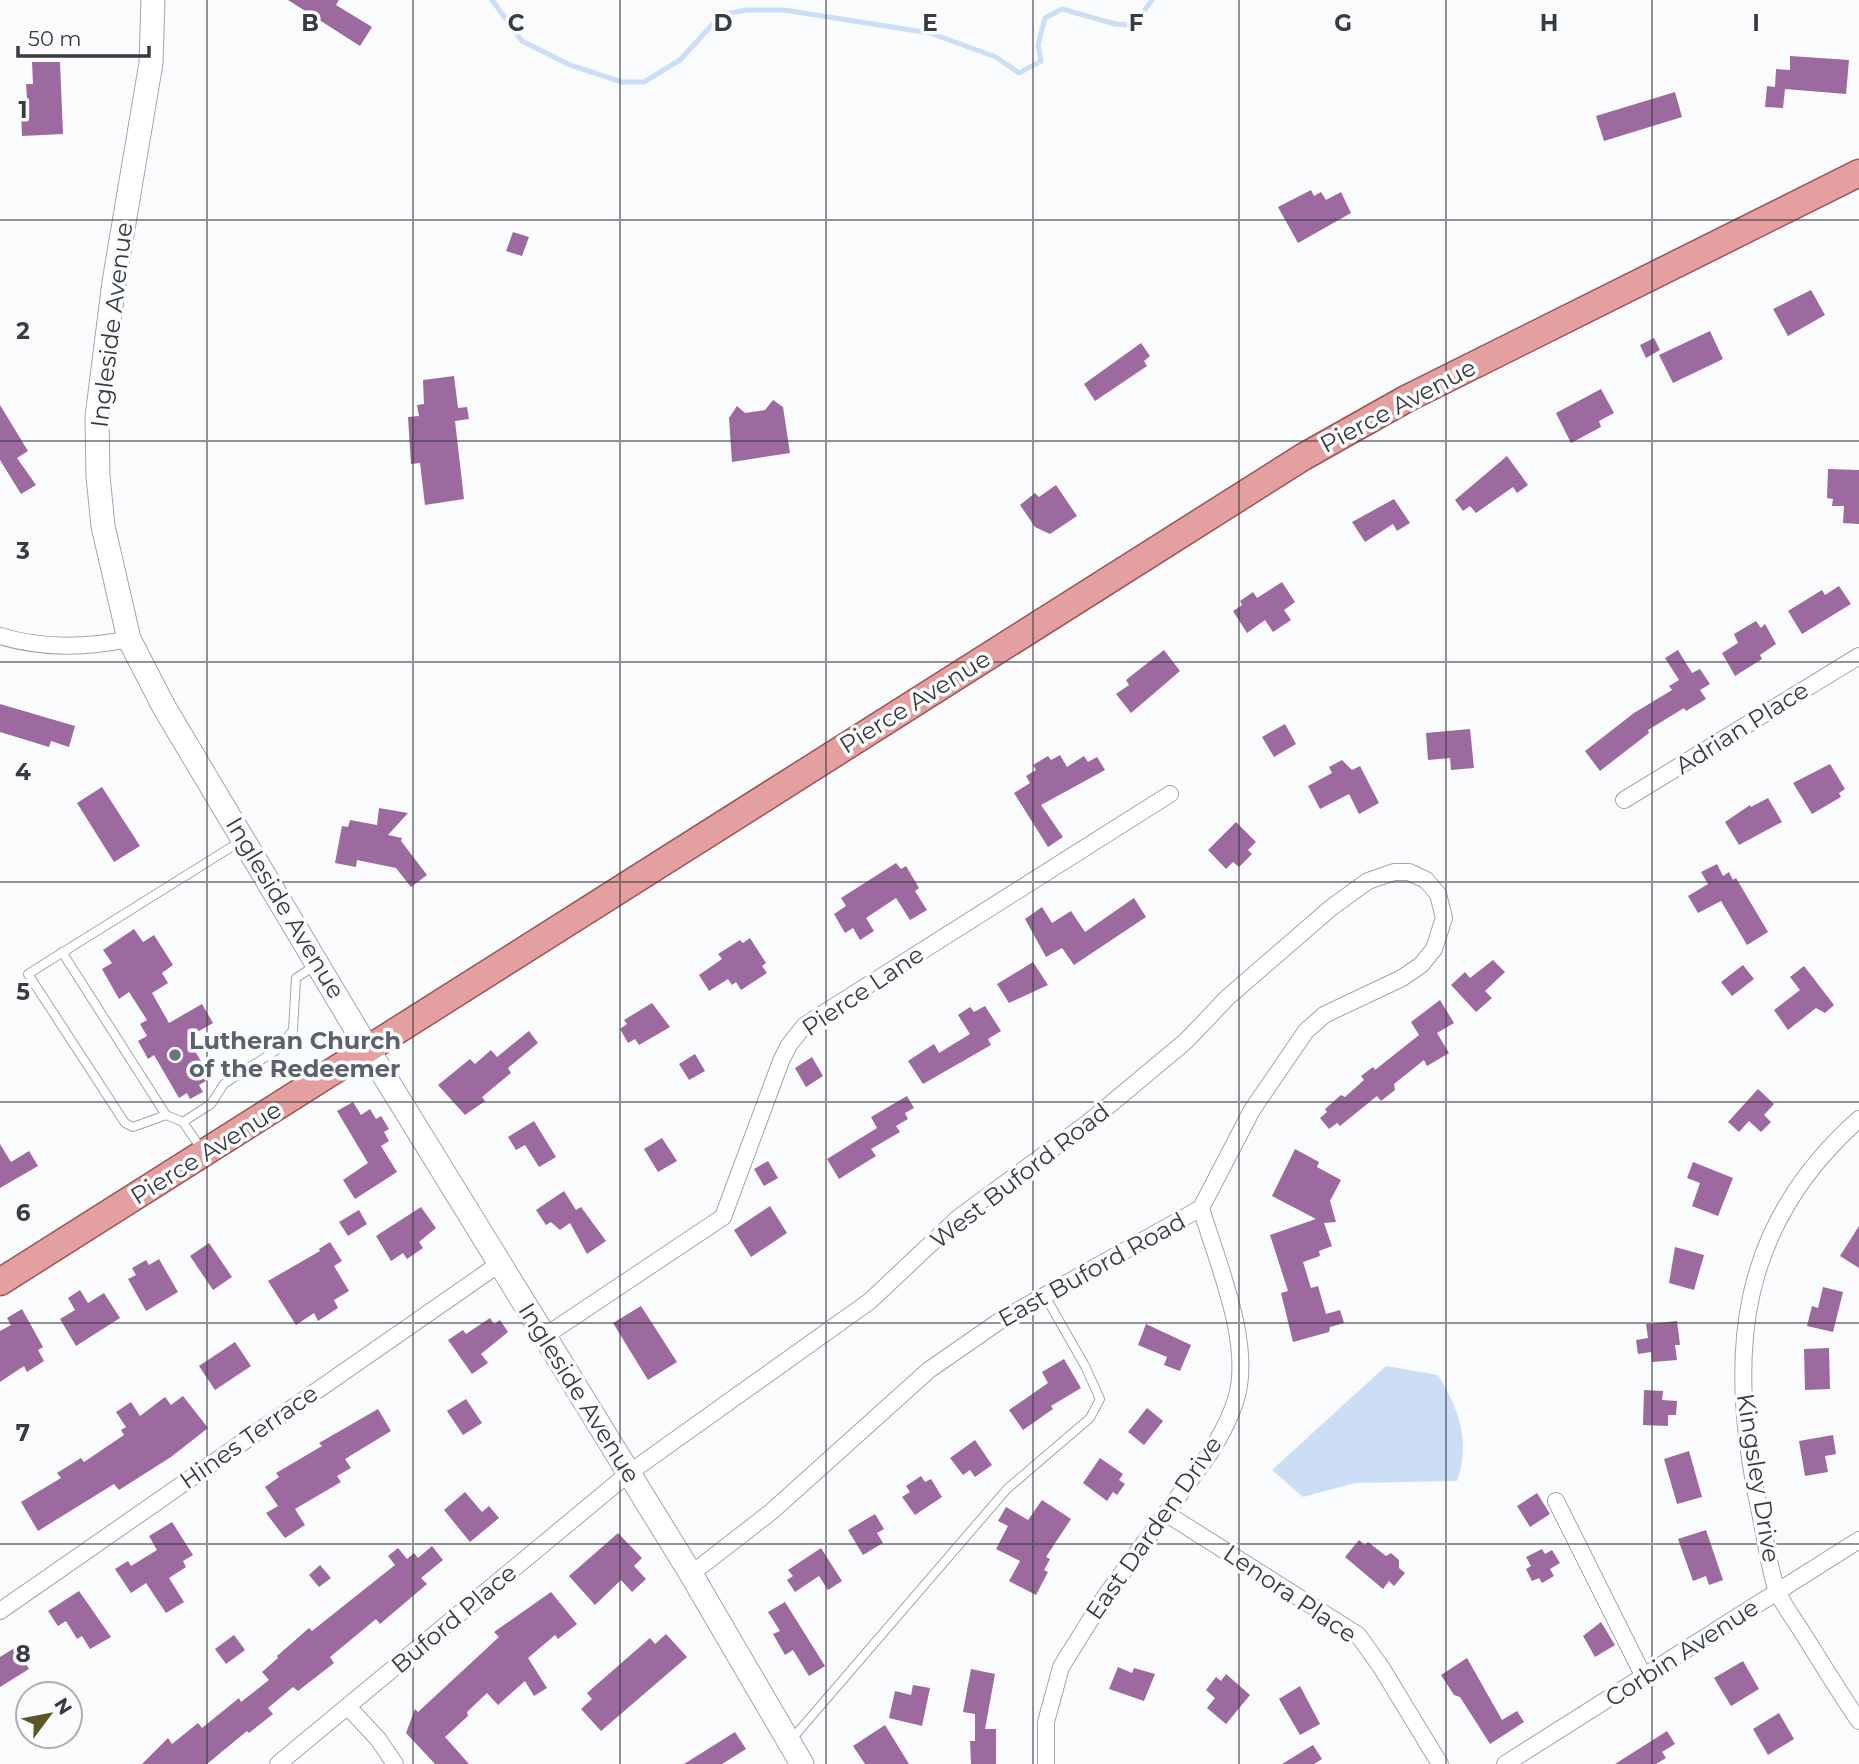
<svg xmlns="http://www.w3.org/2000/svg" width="1859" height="1764" font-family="Montserrat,sans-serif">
	<rect width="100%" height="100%" fill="#f9fbfd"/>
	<!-- water -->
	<path fill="#ccdef6" d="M1386,1366L1438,1375C1459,1409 1471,1442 1457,1481L1355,1483L1303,1497L1272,1470Z"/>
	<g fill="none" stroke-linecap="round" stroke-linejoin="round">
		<!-- stream -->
		<path stroke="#ccdef6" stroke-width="5" d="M492,0L522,41L570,65L622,82H644L680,60L721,15L746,10H784L930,33L996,57L1019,73L1041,61L1038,45L1045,18L1062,9L1115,24L1134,25L1152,0"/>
	</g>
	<!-- building -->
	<g fill="#9c6a9e">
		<path d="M288,0H339L336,5L372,27L360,46Z"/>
		<path d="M1790,56L1849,60L1846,94L1785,89L1783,108L1765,107L1767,86L1775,87L1776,69L1790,70Z"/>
		<path d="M32,62H60L63,134L22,136L21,113H28L26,84H33Z"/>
		<path d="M1675,92L1682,117L1604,141L1596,116Z"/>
		<path d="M1311,190L1314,196L1321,192L1326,200L1341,192L1351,213L1298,243L1278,207Z"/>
		<path d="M513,232L529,237L522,256L506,251Z"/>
		<path d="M1811,290L1825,315L1788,336L1773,309Z"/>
		<path d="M1710,331L1723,359L1673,383L1659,355Z"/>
		<path d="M1654,338L1660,350L1646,358L1640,345Z"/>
		<path d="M1141,343L1150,356L1144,361L1147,366L1095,401L1084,384Z"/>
		<path d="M454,376L458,408L467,407L469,419L455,421L464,499L425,505L420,463L411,464L408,417L419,416L417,405L424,404L423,380Z"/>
		<path d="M1601,389L1614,413L1599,421L1601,427L1571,443L1556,413Z"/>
		<path d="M773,400L783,407L790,453L732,462L729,418L737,406L745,413L765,410Z"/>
		<path d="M0,405L28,451L17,458L36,485L21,494L0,460Z"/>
		<path d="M1507,456L1528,485L1517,493L1513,487L1476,513L1470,506L1463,511L1455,500Z"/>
		<path d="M1828,469L1859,470V524L1843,523L1844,506H1832L1833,499L1827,498Z"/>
		<path d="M1056,485L1077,516L1050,534L1035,527L1020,505L1035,493L1039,497Z"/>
		<path d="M1394,499L1410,523L1397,531L1393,524L1365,542L1352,522Z"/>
		<path d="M1282,582L1295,602L1284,610L1291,620L1273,632L1265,620L1247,633L1233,611L1242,605L1240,601L1253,592L1257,598Z"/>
		<path d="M1839,586L1851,604L1802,634L1788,611L1822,590L1825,595Z"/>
		<path d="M1756,621L1761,628L1765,624L1776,644L1760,655L1762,659L1735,676L1722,653L1738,643L1734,634Z"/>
		<path d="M1164,650L1180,671L1131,713L1116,694L1129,685L1126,680Z"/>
		<path d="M1678,650L1692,673L1700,669L1710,684L1700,690L1706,699L1686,711L1684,708L1648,730L1649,733L1600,771L1585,751L1634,713L1672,690L1669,686L1679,680L1665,658Z"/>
		<path d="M0,704L75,726L69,747L51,741L49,747L0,732Z"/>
		<path d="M1285,724L1296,744L1274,757L1262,737Z"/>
		<path d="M1470,729L1474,768L1451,770L1450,758L1428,760L1426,733Z"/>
		<path d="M1060,755L1067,767L1084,756L1088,762L1097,757L1105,770L1041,805L1063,837L1048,847L1014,793L1030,783L1026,776L1036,770L1033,765L1048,756L1051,760Z"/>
		<path d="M1342,760L1352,770L1360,766L1379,803L1359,814L1349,794L1320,809L1308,786L1332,773L1329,767Z"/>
		<path d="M1830,764L1845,789L1839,793L1841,797L1812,814L1793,783Z"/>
		<path d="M102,787L140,846L114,862L77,803Z"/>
		<path d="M1768,798L1782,822L1739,845L1725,822L1750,805L1751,807Z"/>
		<path d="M379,808L408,813L388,835L402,838L401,841L427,875L411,887L396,868L357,860L356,867L335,863L342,826L348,827L350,820L377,825Z"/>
		<path d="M1236,822L1256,842L1248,850L1252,854L1239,867L1233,862L1226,869L1208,850Z"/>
		<path d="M896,863L901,869L906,866L919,888L915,891L927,910L910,920L896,898L866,918L874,931L860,940L853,928L845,933L834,914L846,906L841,898Z"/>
		<path d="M1717,864L1723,876L1729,872L1733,880L1736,878L1768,932L1747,945L1721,901L1698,913L1688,896L1708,884L1701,872Z"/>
		<path d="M1134,898L1146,917L1074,965L1062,948L1046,957L1025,919L1042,907L1052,923L1071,911L1085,932Z"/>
		<path d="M134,929L143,942L154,935L173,965L162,973L168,983L152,993L169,1023L202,1004L213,1023L187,1038L211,1078L199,1085L203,1092L190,1099L187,1093L179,1098L154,1055L148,1059L138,1041L147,1036L140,1024L147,1020L129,992L119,999L102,969L112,963L103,950Z"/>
		<path d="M750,938L766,963L762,966L767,973L741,990L736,982L732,985L728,979L709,991L699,975L722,959L718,954L740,940L743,943Z"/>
		<path d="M1493,960L1505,972L1485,991L1492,998L1476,1012L1451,985L1465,972L1470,978Z"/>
		<path d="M1033,962L1048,985L1009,1003L997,984Z"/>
		<path d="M1743,965L1754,979L1732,996L1721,982Z"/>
		<path d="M1804,966L1834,1005L1825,1013L1816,1008L1788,1030L1774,1010L1800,990L1790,977Z"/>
		<path d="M1440,1000L1454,1023L1437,1033L1449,1053L1427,1066L1424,1060L1394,1084L1395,1090L1381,1101L1377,1096L1340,1126L1337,1123L1329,1129L1320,1118L1327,1112L1325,1109L1341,1095L1345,1097L1364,1080L1361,1076L1373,1067L1375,1070L1419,1035L1411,1022Z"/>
		<path d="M652,1003L670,1027L639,1045L635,1039L628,1043L620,1029L627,1024L624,1020Z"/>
		<path d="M985,1006L1001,1031L988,1039L991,1045L923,1084L908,1061L934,1044L939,1053L970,1034L958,1015L970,1007L974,1012Z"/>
		<path d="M529,1031L538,1043L508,1068L511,1073L482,1097L485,1101L465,1115L438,1085L470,1059L475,1064L491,1050L497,1057Z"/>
		<path d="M695,1054L705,1071L689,1080L679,1064Z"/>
		<path d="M812,1057L823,1076L806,1087L795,1068Z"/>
		<path d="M1758,1089L1774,1104L1764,1115L1771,1122L1761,1132L1749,1121L1739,1132L1728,1122Z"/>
		<path d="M907,1096L914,1108L905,1113L908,1119L896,1126L900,1132L871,1149L876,1156L839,1179L827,1159L877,1128L871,1117Z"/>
		<path d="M353,1102L361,1115L370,1109L376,1119L381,1116L389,1129L384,1132L389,1141L381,1146L397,1172L355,1199L343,1180L368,1163L337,1111Z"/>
		<path d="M534,1121L556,1157L539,1167L525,1145L516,1150L508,1137Z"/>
		<path d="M662,1138L677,1161L658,1172L644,1149Z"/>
		<path d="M0,1144L11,1162L29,1151L38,1166L0,1188Z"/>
		<path d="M1295,1149L1319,1162L1317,1167L1341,1180L1330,1201L1336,1222L1324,1223L1332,1246L1319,1251L1320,1256L1303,1262L1311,1288L1318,1286L1326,1314L1340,1310L1344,1323L1330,1327L1329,1332L1293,1342L1281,1293L1288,1291L1270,1235L1316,1219L1272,1196Z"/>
		<path d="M768,1161L778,1178L764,1186L754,1169Z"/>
		<path d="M1693,1162L1733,1178L1718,1216L1692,1206L1700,1183L1687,1178Z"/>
		<path d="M564,1191L576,1210L581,1207L606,1241L587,1254L570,1223L560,1230L551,1222L546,1225L536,1210Z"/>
		<path d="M770,1206L787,1233L751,1257L734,1230Z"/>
		<path d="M421,1207L436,1228L419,1242L423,1248L407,1259L403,1253L391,1261L376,1236Z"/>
		<path d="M359,1210L367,1224L348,1236L339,1222Z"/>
		<path d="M1859,1226V1268L1840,1256Z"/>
		<path d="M330,1242L342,1261L334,1266L349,1291L334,1300L338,1308L318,1321L314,1313L296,1325L268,1281L320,1251L319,1249Z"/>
		<path d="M209,1243L232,1277L213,1290L190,1256Z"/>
		<path d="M1675,1247L1704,1255L1694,1290L1669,1283Z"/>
		<path d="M159,1259L178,1292L146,1311L128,1279L136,1275L132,1268L146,1260L149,1265Z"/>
		<path d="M1823,1287L1843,1292L1833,1332L1807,1326L1812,1306L1818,1308Z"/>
		<path d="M80,1290L88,1303L104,1293L120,1318L76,1346L60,1319L75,1310L68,1298Z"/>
		<path d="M641,1306L677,1362L648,1380L613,1323Z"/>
		<path d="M22,1309L43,1347L38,1350L44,1361L27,1372L24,1366L0,1382V1331L11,1325L7,1318Z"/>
		<path d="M490,1318L494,1324L500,1320L508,1332L481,1354L488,1363L472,1374L448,1340L463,1330L466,1334Z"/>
		<path d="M1677,1321L1680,1345H1675L1677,1360L1652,1362L1651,1352L1638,1354L1636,1340L1648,1338L1646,1324Z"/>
		<path d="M1146,1324L1191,1345L1180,1371L1164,1365L1167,1357L1138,1345Z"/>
		<path d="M235,1342L251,1366L215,1390L199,1366Z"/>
		<path d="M1829,1348L1830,1389L1805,1390L1804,1349Z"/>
		<path d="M1064,1359L1081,1388L1051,1406L1053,1409L1023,1430L1009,1410L1048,1383L1042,1372Z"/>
		<path d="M1644,1390L1663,1391L1662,1400L1677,1401L1676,1415H1668V1426L1643,1425Z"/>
		<path d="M183,1396L208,1428L171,1457L119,1490L114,1484L38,1531L21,1502L61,1478L57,1473L81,1458L84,1462L124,1435L121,1430L126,1427L116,1412L131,1402L140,1416L165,1397L171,1405Z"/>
		<path d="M466,1399L482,1423L463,1435L447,1411Z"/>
		<path d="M1147,1408L1163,1421L1144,1445L1128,1432Z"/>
		<path d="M378,1409L391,1431L345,1459L351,1468L337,1476L341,1482L295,1509L305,1525L285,1538L266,1513L278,1506L265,1487L279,1477L276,1473L322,1446L319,1443Z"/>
		<path d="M1833,1435L1836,1454L1825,1456L1828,1472L1805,1476L1799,1441Z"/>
		<path d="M975,1440L992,1465L975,1477L970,1470L963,1475L950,1458Z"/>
		<path d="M1689,1451L1702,1497L1677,1504L1664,1459Z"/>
		<path d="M1100,1458L1123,1474L1119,1480L1125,1484L1117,1495L1113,1492L1107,1501L1083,1483Z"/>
		<path d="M921,1476L925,1482L931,1479L942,1497L915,1515L902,1497L910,1492L906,1486Z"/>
		<path d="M465,1492L482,1512L489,1506L499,1518L470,1542L444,1510Z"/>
		<path d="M1537,1493L1550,1514L1530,1527L1517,1506Z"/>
		<path d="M1042,1500L1071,1519L1046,1557L1050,1559L1044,1570L1048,1572L1036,1595L1009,1581L1020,1561L996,1549L1008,1526L998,1521L1006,1507L1028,1520Z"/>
		<path d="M875,1514L884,1529L877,1533L883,1543L863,1555L848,1530Z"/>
		<path d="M172,1522L193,1555L183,1561L186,1567L169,1578L184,1602L166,1613L146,1583L131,1593L115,1569L128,1561L131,1566L157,1550L149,1536Z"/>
		<path d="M1706,1530L1723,1580L1709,1585L1706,1576L1693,1581L1678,1539Z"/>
		<path d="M618,1533L642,1558L634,1566L646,1579L632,1592L621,1580L595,1605L569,1576Z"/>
		<path d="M1359,1540L1365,1545L1368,1542L1386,1556L1391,1553L1399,1560V1568L1405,1573L1394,1586L1389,1581L1383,1589L1345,1557Z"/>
		<path d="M432,1546L443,1560L421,1578L427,1584L380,1624L376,1619L330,1657L334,1663L298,1691L293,1687L268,1708L273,1714L249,1733L247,1731L207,1764H142L168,1738L172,1744L198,1723L202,1728L239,1698L241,1702L269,1680L262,1672L278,1658L277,1656L309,1628L312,1631L395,1565L388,1556L398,1548L407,1559L414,1553L418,1558Z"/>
		<path d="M821,1548L842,1581L828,1590L819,1576L795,1592L787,1580L793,1576L788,1570Z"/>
		<path d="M1542,1549L1545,1554L1552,1550L1560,1563L1550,1569L1554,1576L1542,1583L1539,1578L1532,1581L1526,1569L1531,1566L1526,1557Z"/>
		<path d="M320,1565L331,1578L319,1587L309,1575Z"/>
		<path d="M79,1591L111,1637L90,1649L82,1636L77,1639L66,1621L58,1626L48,1611Z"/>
		<path d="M551,1592L577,1624L558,1639L555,1635L528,1658L547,1688L534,1696L525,1681L498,1705L487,1693L467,1712L468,1716L445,1737L469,1764H435L406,1733L415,1709L418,1712L499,1637L494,1632Z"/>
		<path d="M785,1602L825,1666L809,1676L793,1650L785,1655L773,1634L780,1631L768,1612Z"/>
		<path d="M1601,1622L1615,1645L1595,1657L1583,1636Z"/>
		<path d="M666,1634L687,1657L601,1731L581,1709L592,1699L587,1693L650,1638L655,1644Z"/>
		<path d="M234,1635L245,1650L226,1664L215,1649Z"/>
		<path d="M16,1647L29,1669L0,1687V1657Z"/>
		<path d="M1467,1658L1502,1720L1517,1711L1524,1722L1490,1744L1460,1697L1454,1695L1441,1675Z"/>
		<path d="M1743,1661L1759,1689L1731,1706L1714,1678Z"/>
		<path d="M1118,1667L1132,1673L1134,1668L1155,1674L1144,1701L1109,1689Z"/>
		<path d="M971,1669L995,1674L985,1729H996V1764H971L970,1741H975V1714L963,1712Z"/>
		<path d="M1226,1674L1250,1695L1226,1724L1207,1708L1215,1698L1206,1690L1216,1677L1221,1681Z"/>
		<path d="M913,1685L930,1688L922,1726L889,1718L895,1691L911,1695Z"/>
		<path d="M1300,1686L1320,1724L1300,1735L1279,1699Z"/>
		<path d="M1779,1713L1794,1739L1768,1755L1753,1729Z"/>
		<path d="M885,1725L909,1764H865L853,1746Z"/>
		<path d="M1667,1731L1675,1744L1662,1752L1666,1758L1656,1764H1615Z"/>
		<path d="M735,1732L746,1749L722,1764H684Z"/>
		<path d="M1313,1745L1322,1759L1314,1764H1282Z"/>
	</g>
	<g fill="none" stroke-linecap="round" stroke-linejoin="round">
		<!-- lane casing -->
		<g stroke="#a0a6b1" stroke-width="10">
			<g id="lane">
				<path d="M62,952L166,1115"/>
				<path d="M183,1122L211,1104L224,1084L275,1051L285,1040L293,1030L296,978L316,965"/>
				<path d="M202,1150L183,1122L166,1115L133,1127L125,1123L28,974L241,841"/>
				<path d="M791,1740L1007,1489L1090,1418L1100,1399L1085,1366L1045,1296"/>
			</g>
		</g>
		<!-- street casing -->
		<g stroke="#a0a6b1" stroke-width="18">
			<g id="street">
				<path d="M0,636C43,649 86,648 129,639"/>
				<path d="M1624,800L1859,656"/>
				<path d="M1859,1119C1736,1228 1727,1356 1759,1508C1765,1534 1768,1565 1777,1591C1783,1605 1794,1619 1802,1632C1821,1662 1839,1692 1859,1721"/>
				<path d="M545,1336L723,1217L781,1061L789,1045L805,1025L1170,794"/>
				<path d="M1556,1501L1644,1677"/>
				<path d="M1167,1514L1358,1635L1381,1667L1440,1764"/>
				<path d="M0,1611L499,1264"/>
				<path d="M348,1707L378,1739L395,1764"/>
				<path d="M278,1764L629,1473L870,1301L958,1218L1089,1122L1186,1041L1228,997L1332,907L1368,881L1394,872H1409L1426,880L1438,894L1444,918L1434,949L1421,965L1402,978L1324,1015L1306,1031L1252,1110L1201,1208L1001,1320L929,1370L771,1512L691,1574"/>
				<path d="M1046,1764V1722L1061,1667L1104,1598L1210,1453C1220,1436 1230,1419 1236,1399C1253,1344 1217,1262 1201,1208"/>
				<path d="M1505,1764L1859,1540"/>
			</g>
		</g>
		<!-- secondary casing -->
		<g stroke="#a0a6b1" stroke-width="25">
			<path id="secondary" d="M153,0L151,63L114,282L97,417L98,476L103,526L129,639L164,707L369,1051L691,1574L802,1764"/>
		</g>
		<!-- primary casing -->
		<g stroke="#9c5354" stroke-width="29">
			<path id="primary" d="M0,1282L1303,457L1406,399L1859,173"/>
		</g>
		<!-- lane -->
		<use href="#lane" stroke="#fff" stroke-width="8"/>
		<!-- street -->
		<use href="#street" stroke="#fff" stroke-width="16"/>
		<!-- secondary -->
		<use href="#secondary" stroke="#fff" stroke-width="23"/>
		<!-- primary -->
		<use href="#primary" stroke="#e4a0a0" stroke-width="26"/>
	</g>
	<!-- grid -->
	<path fill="none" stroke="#383b3f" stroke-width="2" stroke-opacity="0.55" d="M207,0V1764M413,0V1764M620,0V1764M826,0V1764M1033,0V1764M1239,0V1764M1446,0V1764M1652,0V1764M0,220H1859M0,441H1859M0,662H1859M0,882H1859M0,1102H1859M0,1323H1859M0,1544H1859"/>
	<!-- markers -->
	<circle fill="#6b7280" stroke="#f9fbfd" stroke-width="2.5" cx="175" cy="1055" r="7"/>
	<g text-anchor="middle" stroke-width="7" stroke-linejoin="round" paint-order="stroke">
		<!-- street labels -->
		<g font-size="24" fill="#383b3f" stroke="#f9fbfd">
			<text transform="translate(112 325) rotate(-83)" y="8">Ingleside Avenue</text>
			<text transform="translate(1398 406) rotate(-28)" y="8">Pierce Avenue</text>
			<text transform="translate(915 702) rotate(-32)" y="8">Pierce Avenue</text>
			<text transform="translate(1742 728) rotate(-32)" y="8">Adrian Place</text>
			<text transform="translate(285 908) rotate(59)" y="8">Ingleside Avenue</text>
			<text transform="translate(863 991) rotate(-34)" y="8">Pierce Lane</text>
			<text transform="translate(206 1153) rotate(-32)" y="8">Pierce Avenue</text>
			<text transform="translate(1020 1176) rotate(-38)" y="8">West Buford Road</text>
			<text transform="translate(1092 1270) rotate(-29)" y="8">East Buford Road</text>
			<text transform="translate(579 1393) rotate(58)" y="8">Ingleside Avenue</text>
			<text transform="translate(249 1437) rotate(-35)" y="8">Hines Terrace</text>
			<text transform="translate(1758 1478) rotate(81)" y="8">Kingsley Drive</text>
			<text transform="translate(1154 1528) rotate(-55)" y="8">East Darden Drive</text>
			<text transform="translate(1290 1594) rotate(34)" y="8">Lenora Place</text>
			<text transform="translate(454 1619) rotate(-40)" y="8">Buford Place</text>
			<text transform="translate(1682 1653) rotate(-33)" y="8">Corbin Avenue</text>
		</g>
		<!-- worship labels -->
		<g font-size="24" font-weight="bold" fill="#5b616d" stroke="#f9fbfd" text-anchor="start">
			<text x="189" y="1049">Lutheran Church<tspan x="189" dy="28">of the Redeemer</tspan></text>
		</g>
	</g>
	<g font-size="23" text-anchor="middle" font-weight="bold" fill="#383b3f" stroke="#f9fbfd" stroke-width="7" stroke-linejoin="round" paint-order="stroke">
		<text x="310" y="31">B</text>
		<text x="516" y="31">C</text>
		<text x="723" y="31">D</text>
		<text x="930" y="31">E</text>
		<text x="1136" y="31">F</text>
		<text x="1343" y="31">G</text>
		<text x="1549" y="31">H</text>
		<text x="1756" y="31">I</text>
		<text x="23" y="118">1</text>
		<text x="23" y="339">2</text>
		<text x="23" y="559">3</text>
		<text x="23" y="780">4</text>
		<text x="23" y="1000">5</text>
		<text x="23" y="1221">6</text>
		<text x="23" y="1441">7</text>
		<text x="23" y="1662">8</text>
	</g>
	<!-- north arrow -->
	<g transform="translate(49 1715) rotate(58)"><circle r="33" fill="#f9fbfd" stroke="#acaeb1" stroke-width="2"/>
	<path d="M0-5L12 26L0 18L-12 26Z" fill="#5d5724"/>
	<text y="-10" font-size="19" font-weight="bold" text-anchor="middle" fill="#383b3f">N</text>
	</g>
	<!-- scale -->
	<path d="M18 46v10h131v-10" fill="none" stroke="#383b3f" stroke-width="3.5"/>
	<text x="28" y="46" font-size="21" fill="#383b3f" stroke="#f9fbfd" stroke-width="5" paint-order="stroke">50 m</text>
</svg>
